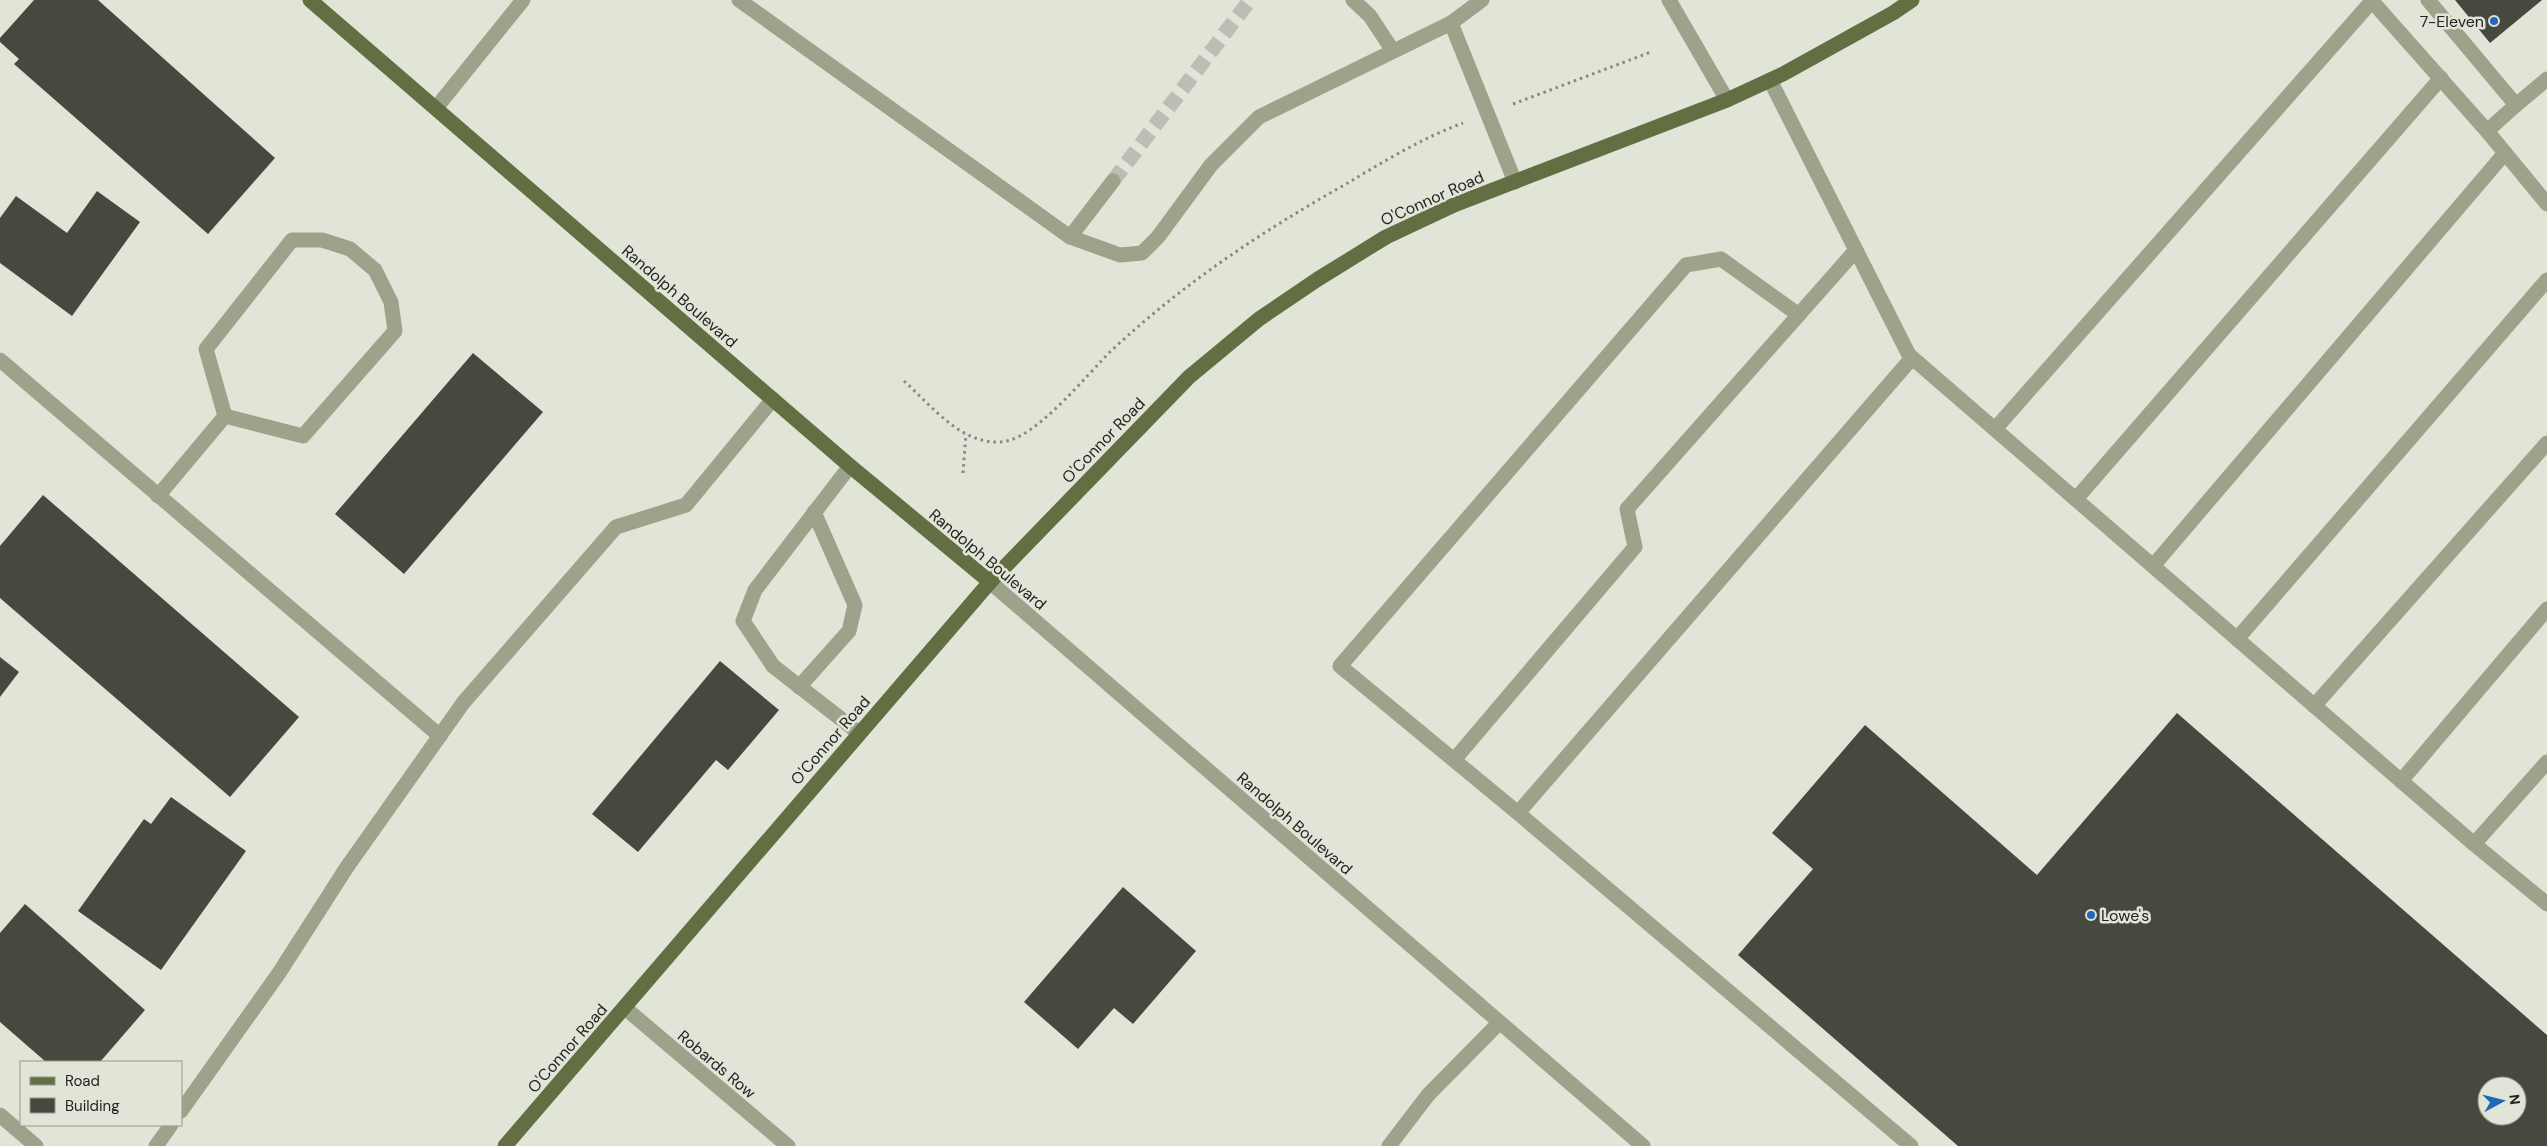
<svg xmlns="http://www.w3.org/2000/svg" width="2547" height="1146" font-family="'DM Sans',sans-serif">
	<rect width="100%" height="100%" fill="#e1e5d8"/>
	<!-- building -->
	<g fill="#47493f" fill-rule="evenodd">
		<path d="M34,0H98L275,158L208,234L14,64L19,59L0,42V38Z"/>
		<path d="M2455,0H2542L2490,43Z"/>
		<path d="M97,191L140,222L72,316L0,263V218L16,196L67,233Z"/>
		<path d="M473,353L543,412L404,574L335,514Z"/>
		<path d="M43,495L299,717L230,797L0,598V546Z"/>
		<path d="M0,657L19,672L0,697Z"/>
		<path d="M720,661L779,710L728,770L716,760L638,852L592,814Z"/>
		<path d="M2177,713L2547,1035V1146H1958L1738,955L1813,869L1772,833L1865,725L2037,875ZM2487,1086H2517V1116H2487Z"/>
		<path d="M171,797L246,851L161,970L78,911L144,819L151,824Z"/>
		<path d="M1123,887L1196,951L1133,1024L1114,1008L1078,1049L1024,1002Z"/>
		<path d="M25,904L145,1010L100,1062H46L0,1022V933Z"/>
	</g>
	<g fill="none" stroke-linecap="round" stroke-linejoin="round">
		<!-- minor-tunnel -->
		<path stroke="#bbbeb3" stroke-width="15" stroke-dasharray="15 8" stroke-linecap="butt" d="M1113,181L1250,0"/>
		<!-- path -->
		<g stroke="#868980" stroke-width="3" stroke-dasharray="2.5 4" stroke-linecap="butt">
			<path d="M1513,104L1651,52"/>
			<path d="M904,381C931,405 960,444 1000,442C1035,441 1087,374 1112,350C1184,283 1261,232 1346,184C1383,162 1422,138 1463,123"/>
			<path d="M963,473L966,434"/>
		</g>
		<!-- minor -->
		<g stroke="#9da38b" stroke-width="15">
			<path d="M739,0L1070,237L1113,181"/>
			<path d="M1353,0L1370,16L1393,51"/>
			<path d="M1669,0L1727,100"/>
			<path d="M2371,0L2487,131L2516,105L2428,0"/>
			<path d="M1451,23L1515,182"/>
			<path d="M1770,80L1909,355L2474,844L2547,904"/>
			<path d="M2516,105L2547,79"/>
			<path d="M436,108L523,0"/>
			<path d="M2487,131L2547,204"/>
			<path d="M1070,237L1120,255L1142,253L1158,237L1211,165L1259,117L1451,23L1482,0"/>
			<path d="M0,360L440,736"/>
			<path d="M1995,429L2372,1"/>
			<path d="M850,466L755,590L743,621L773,666L859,733"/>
			<path d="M158,496L225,416L206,349L292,240H322L350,249L375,270L391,302L395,331L303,436L225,416"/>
			<path d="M2076,499L2441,78"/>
			<path d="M2153,566L2505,153"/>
			<path d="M990,582L1643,1146"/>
			<path d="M2237,639L2547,280"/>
			<path d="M799,687L849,631L855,605L814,512"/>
			<path d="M2314,706L2547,443"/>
			<path d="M1454,760L1635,547L1627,509L1856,250"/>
			<path d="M2401,781L2547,609"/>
			<path d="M1518,813L1340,666L1686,265L1721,259L1799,315"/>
			<path d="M2474,844L2547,762"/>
			<path d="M625,1008L788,1146"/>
			<path d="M181,1111L279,973L347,867L463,703L616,527L686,505L773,399"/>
			<path d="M0,1115L36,1146"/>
			<path d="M156,1146L171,1125"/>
			<path d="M1389,1146L1428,1095L1499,1023"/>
			<path d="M1911,1146L1518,813L1912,358"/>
		</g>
		<!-- major -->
		<g stroke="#636e42" stroke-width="15">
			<path d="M310,0L850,466L990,582"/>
			<path d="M505,1146L990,582L1189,377L1259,319L1318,279L1386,237L1454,205L1727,100L1783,74L1893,13L1912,0"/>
		</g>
	</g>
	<!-- markers -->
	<g fill="#2367b7" stroke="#e1e5d8" stroke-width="2">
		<circle cx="2494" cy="21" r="5"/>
		<circle cx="2091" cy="915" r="5"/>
	</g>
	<g text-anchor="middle" stroke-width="5" stroke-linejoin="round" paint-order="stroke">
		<!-- poi labels -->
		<g font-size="16" fill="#232420" stroke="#e1e5d8" text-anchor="end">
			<text x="2484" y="27">7-Eleven</text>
			<text x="2101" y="921" text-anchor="start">Lowe's</text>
		</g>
		<!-- street labels -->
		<g font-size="16" fill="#232420" stroke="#e1e5d8">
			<text transform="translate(1432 198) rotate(-24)" y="6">O'Connor Road</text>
			<text transform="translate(680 296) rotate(41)" y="6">Randolph Boulevard</text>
			<text transform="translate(1103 440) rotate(-46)" y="6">O'Connor Road</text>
			<text transform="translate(988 559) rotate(40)" y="6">Randolph Boulevard</text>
			<text transform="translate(830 740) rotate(-49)" y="6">O'Connor Road</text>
			<text transform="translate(1295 823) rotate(41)" y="6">Randolph Boulevard</text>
			<text transform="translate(567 1048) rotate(-49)" y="6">O'Connor Road</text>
			<text transform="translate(717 1064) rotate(40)" y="6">Robards Row</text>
		</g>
	</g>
	<!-- legend -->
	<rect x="20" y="1061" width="162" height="65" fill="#e1e5d8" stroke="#95988e"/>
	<rect x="30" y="1077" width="25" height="8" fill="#636e42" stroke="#95988e"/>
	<text x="65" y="1086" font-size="15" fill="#232420">Road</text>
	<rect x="30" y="1098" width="25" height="15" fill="#47493f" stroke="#95988e"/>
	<text x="65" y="1111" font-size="15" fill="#232420">Building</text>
	<!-- north arrow -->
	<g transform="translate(2502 1101) rotate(83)"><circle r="24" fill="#e1e5d8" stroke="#95988e"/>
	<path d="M0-4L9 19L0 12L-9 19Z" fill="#2367b7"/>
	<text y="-8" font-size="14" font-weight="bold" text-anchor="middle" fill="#232420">N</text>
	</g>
</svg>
